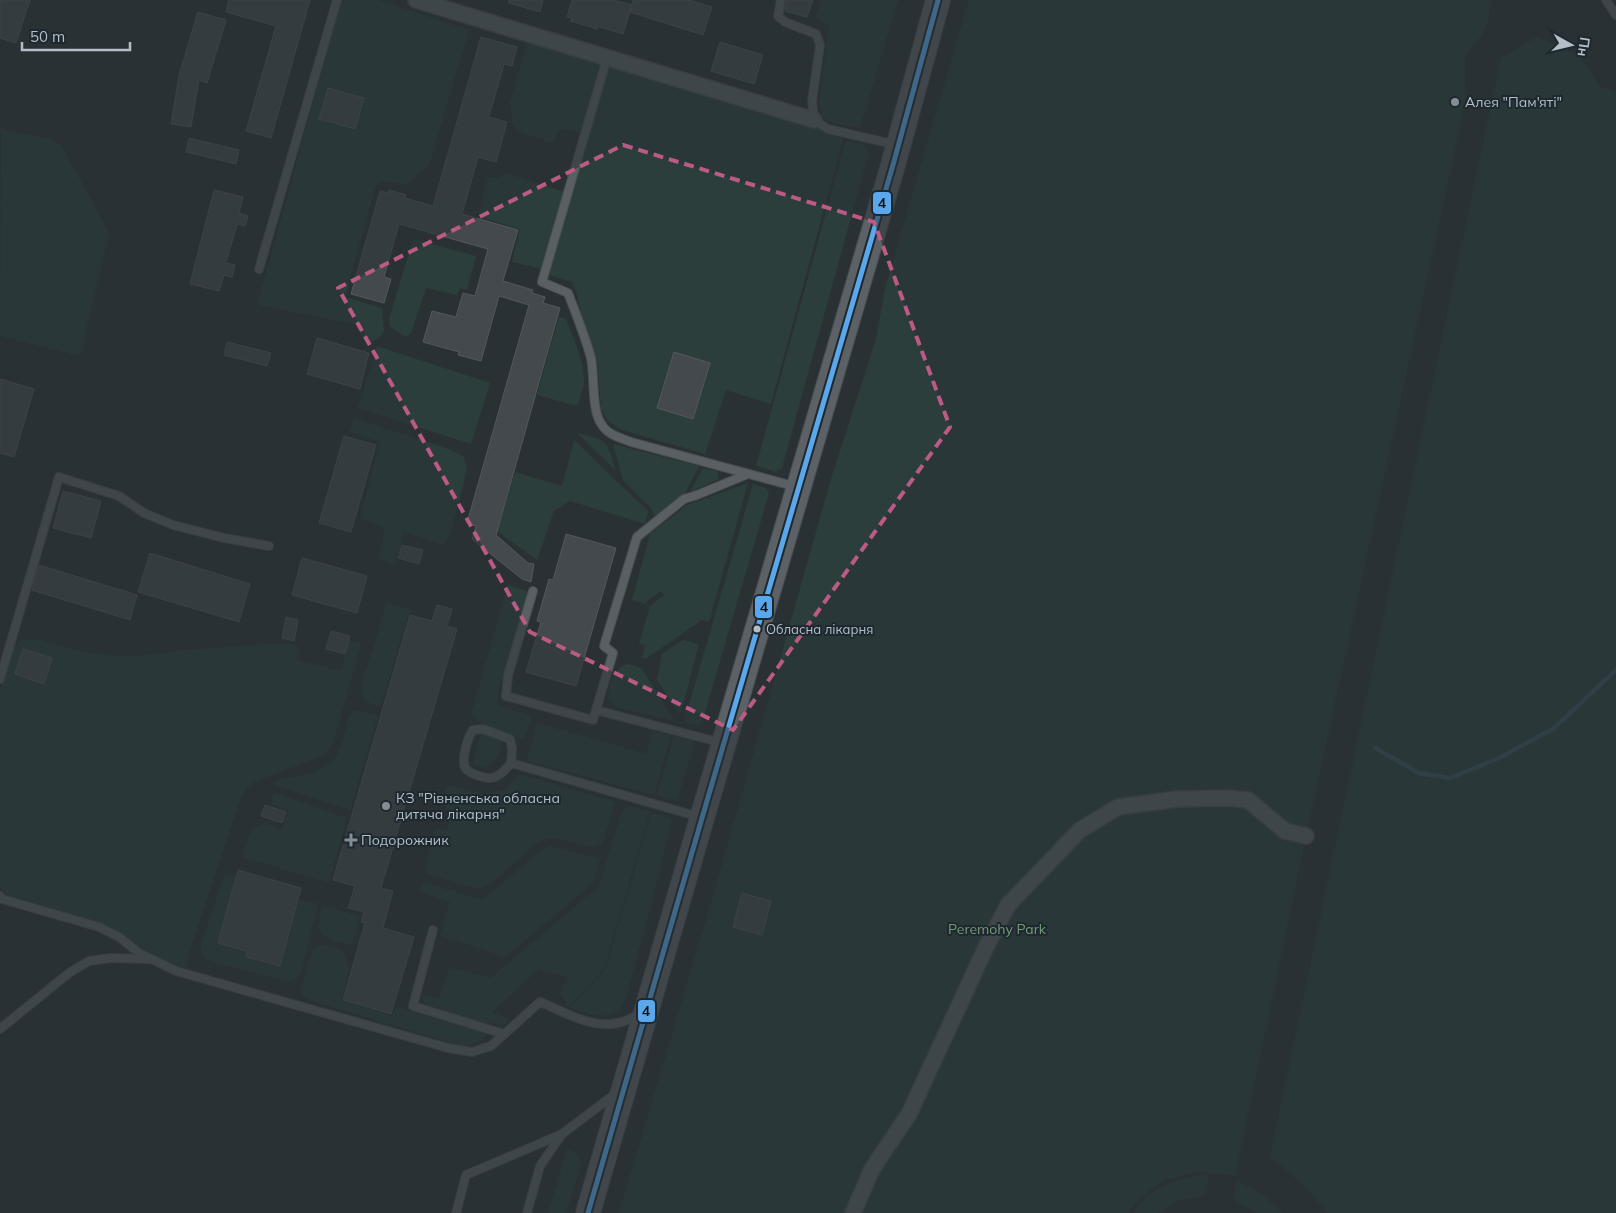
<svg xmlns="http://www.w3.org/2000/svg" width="1616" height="1213" font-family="Mulish,sans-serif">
	<rect width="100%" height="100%" fill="#2a3135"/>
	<!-- green -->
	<g fill="#2b3e3c" fill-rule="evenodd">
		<path d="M342,0H378L469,30L429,165L407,184L381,181L376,185L345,297L382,308L384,331L379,338L371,342L362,338L359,329L355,324L257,305ZM364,98L355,129L319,119Z"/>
		<path d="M821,0H898L860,128L831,123L822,116L819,103L829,25L816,18Z"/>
		<path d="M969,0H1490C1489,28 1484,34 1465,54V103L1306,836L1235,1176L1197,1171L1162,1181L1140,1199L1128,1213H619L712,900L831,479L876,339L885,289Z"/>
		<path d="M1537,37L1579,55L1599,86L1616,92V1213H1328C1310,1191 1293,1174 1270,1157L1501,58Z"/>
		<path d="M529,38L600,61L581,132L559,129L554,143L522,133L513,125L510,103Z"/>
		<path d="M608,62L813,124L843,139L771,404L726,390L705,454L622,430L608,421L601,409L598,365L582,318L577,294L572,282L546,274Z"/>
		<path d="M1,129L53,140L61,145L109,233L80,356L0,336Z"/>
		<path d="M846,140L864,145L869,152L782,468L776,472L756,466Z"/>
		<path d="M505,173L565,192L542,269L512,262L520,229L478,216L488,178H501Z"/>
		<path d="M413,239L476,256L467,290L460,288L457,295L426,288L411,333L407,337L402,335L390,326L389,319Z"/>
		<path d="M559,317L566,319C573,339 585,361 584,383C583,390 580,398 577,406L537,395Z"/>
		<path d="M377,346L490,383L471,444L358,408Z"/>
		<path d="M354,418L448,449L463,456L467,466L464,482L451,531L446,542L442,545L404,532L395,565L379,559L385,528L360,518L380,442L350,432Z"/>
		<path d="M577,433C609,441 606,440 616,471Z"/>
		<path d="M574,440L648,511L645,524L570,501L554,511L537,560L497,531L515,472L562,486Z"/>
		<path d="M613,444L699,466L683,498L655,517L651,508L623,480Z"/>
		<path d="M703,468L717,471L719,479L690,492Z"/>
		<path d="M748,483L709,622L702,620L647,658H642L645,645L639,644L650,606L664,595L661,591L646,602V604L632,600L650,534L687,505Z"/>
		<path d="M753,484L766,488L769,493L702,723L697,725L684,722Z"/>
		<path d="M508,585L529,592L499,688L498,705L532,716L524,739L480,723L471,714Z"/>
		<path d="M387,603L410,610L380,707L365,701L362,695L361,687Z"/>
		<path d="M35,639L79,651L113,656H137L186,650L266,644H291L299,647L296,660L341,671L349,641L361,644L333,743L324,755L254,782L248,787L239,802L193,940L185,968L159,958L111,927L89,919L8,895L0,887V691L13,646L24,640Z"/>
		<path d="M683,640L699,644L681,712L676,710L657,680L662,654Z"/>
		<path d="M629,664L641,668L675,721L616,707L608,699C609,684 613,666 629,664Z"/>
		<path d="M354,711H359L378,716L350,810L273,784L276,781C296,776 329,774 338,753C344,741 346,727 350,715Z"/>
		<path d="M537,723L646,754L653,731L671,736L654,795L527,761Z"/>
		<path d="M481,733L503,739L498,756L485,768L473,764Z"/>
		<path d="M674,736L694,742L677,801L657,795Z"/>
		<path d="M519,774L615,802L604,839L601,843L595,847L554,838L545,839L538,842L490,884L482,888L478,889L425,873L435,830H448L450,814L443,803L447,785L483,794L505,790Z"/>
		<path d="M274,793L347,818L329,883L243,857C246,846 249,826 263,824C268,824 277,828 282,830L288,811L271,804Z"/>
		<path d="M628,806L650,812L604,969L568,1007L561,993L562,986L567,982L568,977L539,969L492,1012L509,1019L503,1025L481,1022L429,1005L422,1000L423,995L439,998L449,968L491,978L599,886L621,814Z"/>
		<path d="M651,813L672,818C660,868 648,918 634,968C632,976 627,998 623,1005C611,1023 585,1014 570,1007L605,970Z"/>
		<path d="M550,846L600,859L594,882L505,957L458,941L440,936L450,902L418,891L423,882L479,899H484L544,848Z"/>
		<path d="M225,875L236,876L217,943L247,952L246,958L280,967L299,899L318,904L301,973C297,979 292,981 285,981L207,960C202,956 201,952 201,945L223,879Z"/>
		<path d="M323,906L360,916L352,945C342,942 320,940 319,926C318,920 322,912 323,906Z"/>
		<path d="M325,945L341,950L344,953L349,970L341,1001L392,1016L396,1007L487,1034C479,1044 472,1046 459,1045L312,1001L302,995L301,989L312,951L317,946Z"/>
		<path d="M567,1150L575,1152L581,1164L566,1213H548Z"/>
		<path d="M1209,1174L1205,1195L1175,1201L1158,1213H1134C1146,1187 1183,1177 1209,1174Z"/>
		<path d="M1237,1181C1255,1189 1269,1198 1282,1213H1257L1233,1199Z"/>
	</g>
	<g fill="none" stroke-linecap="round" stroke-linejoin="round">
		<!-- stream -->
		<path stroke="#394e5c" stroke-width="4.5" d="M1375,748L1419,773L1450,778L1497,759L1553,729L1616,670"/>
	</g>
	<!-- building -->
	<g fill="#43494d" stroke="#52585d">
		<path d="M0,0H30L16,43L0,38Z"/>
		<path d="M229,0H310L271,138L246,131L276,26L226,12Z"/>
		<path d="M509,0H543L540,12L509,3Z"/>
		<path d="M572,0H614L632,5L623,34L598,26L597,29L571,21L572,18L567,17Z"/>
		<path d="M633,0H689L712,7L703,35L630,12Z"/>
		<path d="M787,0H813L807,17L785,11Z"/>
		<path d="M198,12L226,20L207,83L199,80L191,127L171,124L179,75Z"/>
		<path d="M481,37L517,47L512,66L504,64L489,117L507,122L496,162L478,157L462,214L518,230L503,281L533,290L532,293L545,297L543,303L560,308L496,535L528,563L534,564L531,582L522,579L472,539L476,526L467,523L529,305L499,296L481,361L458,355L459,352L423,342L432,311L456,317L463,293L475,296L488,249L399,224L384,277L391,279L384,303L351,294L380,191L388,193L389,190L406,195L405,198L433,206Z"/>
		<path d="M720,42L763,55L754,84L711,71Z"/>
		<path d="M328,88L364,98L355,129L319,119Z"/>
		<path d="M189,138L239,150L236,164L186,152Z"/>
		<path d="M214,190L243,197L239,213L248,216L245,226L237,224L226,263L235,265L232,277L224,275L219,291L190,284Z"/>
		<path d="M317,338L369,353L360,389L307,374Z"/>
		<path d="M227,342L271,353L267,366L224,355Z"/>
		<path d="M674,352L710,363L693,419L657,408Z"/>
		<path d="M0,379L34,389L14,457L0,453Z"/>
		<path d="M344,436L376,445L351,532L319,523Z"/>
		<path d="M63,491L101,501L91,538L53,528Z"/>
		<path d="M566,534L616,548L576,686L526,672L541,622L537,621L549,579L553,580Z"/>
		<path d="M402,545L423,550L419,564L398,558Z"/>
		<path d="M150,553L250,584L239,622L138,592Z"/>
		<path d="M302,558L367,576L357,613L292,595Z"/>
		<path d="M39,565L137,595L130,620L32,590Z"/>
		<path d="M437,605L452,609L447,626L457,629L381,888L393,891L383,928L414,937L391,1014L343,1000L365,923L361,922L364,912L348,908L355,886L333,880L410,615L432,621Z"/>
		<path d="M286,617L298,620L294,641L282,638Z"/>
		<path d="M331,631L350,636L345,654L326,649Z"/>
		<path d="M23,649L52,658L44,684L15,674Z"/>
		<path d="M265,805L286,812L282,823L261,816Z"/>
		<path d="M238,870L301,888L280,966L246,957L247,951L218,943Z"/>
		<path d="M742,893L771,901L762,935L733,927Z"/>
	</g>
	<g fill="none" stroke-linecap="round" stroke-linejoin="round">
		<!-- service casing -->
		<g stroke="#484d50" stroke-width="10">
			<g id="service">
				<path d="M781,0L778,16L785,22L816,34L820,45L812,101L814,120L828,129L897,145"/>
				<path d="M1606,0L1616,15"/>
				<path d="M607,58L542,282L568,293C576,314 585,336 591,358C595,377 591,411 602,425C608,435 621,438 631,442L797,487"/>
				<path d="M259,269L337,0"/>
				<path d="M533,591L508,675L506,696L593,720L596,710"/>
				<path d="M0,679L59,477L119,496L144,513L173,525L224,538L269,546"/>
				<path d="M722,743L596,710L613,653L604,646L637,537L684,499L697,495L748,474"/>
				<path d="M511,763L512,748L510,739L483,729L473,730C468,737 461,759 465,767C466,771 470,772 474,774C493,782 499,778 511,763L700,817"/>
				<path d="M0,896L2,899L99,927L119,937L139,953L176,971L448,1048L472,1052L491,1046L540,1002C565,1012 591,1029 618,1023C626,1022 633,1017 640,1014"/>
				<path d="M433,930L413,1006L504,1034"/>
				<path d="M0,1029L69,973L89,961L111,958L148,959"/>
				<path d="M456,1213L466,1175L562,1134"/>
				<path d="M527,1213L540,1166L562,1134L615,1094"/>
			</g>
		</g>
		<!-- minor casing -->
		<g stroke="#484d50" stroke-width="18">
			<g id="minor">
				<path d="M416,0L814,120"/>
				<path d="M853,1213L872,1169L909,1114L986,947L1008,905L1080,830L1118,807L1178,799L1227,798L1248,800L1285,831L1306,836"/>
			</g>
		</g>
		<!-- primary casing -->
		<g stroke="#474e52" stroke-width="26">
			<path id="primary" d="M588,1213L702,818L893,165L938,0"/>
		</g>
		<!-- service -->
		<use href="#service" stroke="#595f63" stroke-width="8"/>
		<!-- minor -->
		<use href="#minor" stroke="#595f63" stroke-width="15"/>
		<!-- primary -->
		<use href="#primary" stroke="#5b6165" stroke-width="24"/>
		<!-- bus-1 casing -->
		<g stroke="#1e282f" stroke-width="9">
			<path id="bus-1" d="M588,1213L702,818L893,165L938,0"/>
		</g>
		<!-- bus-1 -->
		<use href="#bus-1" stroke="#5aa8eb" stroke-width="5"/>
	</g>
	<!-- marked area -->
	<path d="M0 0H1616V1213H0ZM623,145L874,222L950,427L733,730L530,632L338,288Z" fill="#2a3135" fill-opacity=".55" fill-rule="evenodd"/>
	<path fill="none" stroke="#bc5a86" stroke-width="4" stroke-dasharray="10 6" stroke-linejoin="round" d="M623,145L874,222L950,427L733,730L530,632L338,288Z"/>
	<!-- markers -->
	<g fill="#848d93" stroke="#1e282f" stroke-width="2">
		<circle cx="1455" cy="102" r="5"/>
		<circle cx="386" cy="806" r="5"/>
		<path d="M348.5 832.5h5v5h5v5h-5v5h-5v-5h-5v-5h5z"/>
	</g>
	<circle fill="#b4bec6" stroke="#1e282f" stroke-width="2" cx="757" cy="629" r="4.5"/>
	<g text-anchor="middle" stroke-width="4" stroke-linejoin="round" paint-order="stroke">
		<!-- bus labels -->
		<g font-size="13" fill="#b4bec6" stroke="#1e282f" text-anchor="start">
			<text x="766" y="634">Обласна лікарня</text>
		</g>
		<!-- poi labels -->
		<g font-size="14" fill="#b4bec6" stroke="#1e282f" text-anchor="start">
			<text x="1465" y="107">Алея "Пам'яті"</text>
			<text x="396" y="803">КЗ "Рівненська обласна<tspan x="396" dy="16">дитяча лікарня"</tspan></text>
			<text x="361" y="845">Подорожник</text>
		</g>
		<!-- park labels -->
		<g font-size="14" fill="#749a76" stroke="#1e282f">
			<text x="997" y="934">Peremohy Park</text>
		</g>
	</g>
	<g stroke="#1e282f" stroke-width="2">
		<rect x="872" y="191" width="20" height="24" rx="5" fill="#5aa8eb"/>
		<rect x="754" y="595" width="19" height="24" rx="5" fill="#5aa8eb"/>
		<rect x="637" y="999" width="19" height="24" rx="5" fill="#5aa8eb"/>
	</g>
	<g font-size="14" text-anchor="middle" font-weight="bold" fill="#111">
		<text x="882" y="208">4</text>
		<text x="764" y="612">4</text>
		<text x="646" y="1016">4</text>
	</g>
	<!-- north arrow -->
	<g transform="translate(1571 45) rotate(98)" stroke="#1e282f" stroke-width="4" paint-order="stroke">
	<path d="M0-4L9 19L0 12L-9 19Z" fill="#b4bec6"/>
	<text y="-8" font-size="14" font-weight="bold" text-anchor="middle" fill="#b4bec6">Пн</text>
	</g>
	<!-- scale -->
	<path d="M22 42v8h108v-8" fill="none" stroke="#b4bec6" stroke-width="2.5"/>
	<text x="30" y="42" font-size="15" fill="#b4bec6" stroke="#1e282f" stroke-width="4" paint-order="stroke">50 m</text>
</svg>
